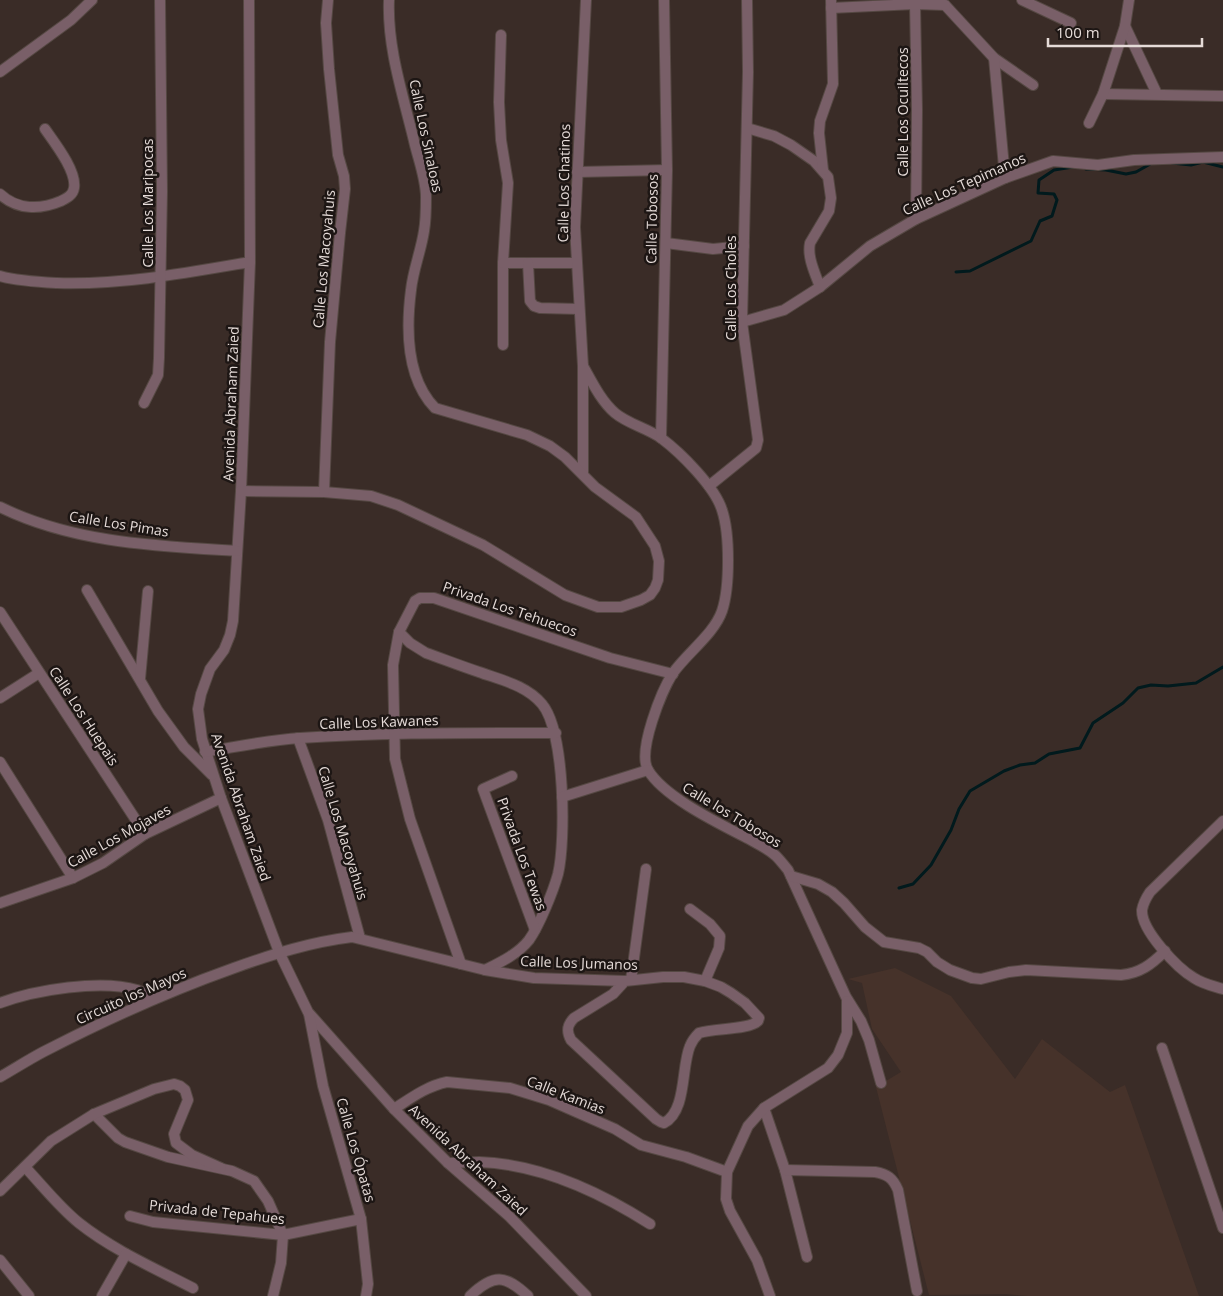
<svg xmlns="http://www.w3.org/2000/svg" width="1223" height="1296" font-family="'Open Sans',sans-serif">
	<rect width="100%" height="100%" fill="#3a2c27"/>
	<!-- built -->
	<path fill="#46322a" d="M895,968L951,996L1015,1079L1042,1039L1110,1092L1125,1085L1199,1296H1027L1006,1294L929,1295L876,1087L901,1072L872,1029L862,983L848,979Z"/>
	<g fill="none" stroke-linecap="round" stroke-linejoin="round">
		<!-- stream -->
		<g stroke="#011a1d" stroke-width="3">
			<path d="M1172,163L1191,165L1203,162L1223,167"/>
			<path d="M1086,169L1106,170L1126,174L1136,172L1152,163"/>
			<path d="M956,272L970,271L1031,241L1040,221L1052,216L1057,200L1054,194L1038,193L1039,180L1054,170L1073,167"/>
			<path d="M899,888L913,884L931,865L951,830L959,809L970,791L1004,771L1020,765L1035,763L1049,754L1080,748L1093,723L1123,703L1138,688L1151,685L1168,686L1196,683L1223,667"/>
		</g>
		<!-- minor casing -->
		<g stroke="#554843" stroke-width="12">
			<g id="minor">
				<path d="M249,0L250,262L241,491L233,621L230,635L224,650L210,669L201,694L198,709L202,739L221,798L279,952L308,1012L394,1109L448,1163L510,1217L586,1296"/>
				<path d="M1022,0L1071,23"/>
				<path d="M915,4L917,110L916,219"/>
				<path d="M945,5L994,58L1033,85"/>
				<path d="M831,8L915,4L945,5"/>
				<path d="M1125,26L1157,94"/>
				<path d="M501,35L499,102L501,140L508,183L503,263V345"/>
				<path d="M994,58L1005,178"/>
				<path d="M0,72L71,20L92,0"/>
				<path d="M1103,94L1223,96"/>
				<path d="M1089,123L1103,94L1125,26L1129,0"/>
				<path d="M747,128L774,136L791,145L814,161L828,177L831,198L829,211L810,243C807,257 815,273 820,287"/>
				<path d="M823,170L819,133L820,121L833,84L831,0"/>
				<path d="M577,172L667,170"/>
				<path d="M0,194C17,210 40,210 61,201C67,198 73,195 74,188C77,171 54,142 45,129"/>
				<path d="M666,243L713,249L744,246"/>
				<path d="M503,263H577"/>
				<path d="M528,263L530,301L534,306L540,308L579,309"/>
				<path d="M0,276C18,281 38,282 57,283C122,285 186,273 250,262"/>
				<path d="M742,322L784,310L820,287L870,246L916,219L1005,178L1053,161L1098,165L1134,160L1223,157"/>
				<path d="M583,366C592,382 601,401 615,413C628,424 647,428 661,438C681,453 715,487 722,510C730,534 730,587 722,611C714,634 687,653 673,673C662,690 637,751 648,770C664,797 718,823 747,838C756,843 767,848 776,856C780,860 784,865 788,870L846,997L861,1021L869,1040L881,1083"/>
				<path d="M144,403L158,375L159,358L162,191L160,0"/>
				<path d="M661,438L667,170L664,0"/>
				<path d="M583,473V366L575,227L586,0"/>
				<path d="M709,486L756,448L758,440L742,322L748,72L747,0"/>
				<path d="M241,491L324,492L371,496L398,505L483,545L565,595L598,607H621L641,600L650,595L655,588L658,580L659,561L655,546L636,517L595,487L565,457L550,446L527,435L435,408C406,378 406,329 411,290C413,270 421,251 424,231C426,220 426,208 426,197C426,180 419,161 415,145C404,98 387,49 389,0"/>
				<path d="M324,492L330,342L340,233L345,189L344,176L338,155L329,69L326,23L328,0"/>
				<path d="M0,507C73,543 157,546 237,551"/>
				<path d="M87,590L158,711L184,747L212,775"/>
				<path d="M0,612L145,834"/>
				<path d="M399,632L410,643L426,653C443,659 461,666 479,672C501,680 526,685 542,704C565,731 566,840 558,874C553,892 539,926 529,940C518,954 501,962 485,970"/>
				<path d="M140,679L148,591"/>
				<path d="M0,698L39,673"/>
				<path d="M298,738L328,820L360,938"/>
				<path d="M205,752C236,747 268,740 300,738C385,732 470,733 556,733"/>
				<path d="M0,762L73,878"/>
				<path d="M512,776L483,789L535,930"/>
				<path d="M562,797L648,770"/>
				<path d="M1223,821L1150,892C1146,898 1143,904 1142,910C1141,930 1177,968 1194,978C1203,984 1213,986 1223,989"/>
				<path d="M791,876L818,884L832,892L844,903L865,927L884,942L919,948L927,952L937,962L950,970L972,978L981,979L1009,972L1026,970L1121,975C1140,973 1151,965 1165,951"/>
				<path d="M0,903L73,878L103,863L145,834L221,798"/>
				<path d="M690,909L710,924L720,936L719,948L705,981"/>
				<path d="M461,964L410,819L395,759L393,665L399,632L415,601L420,598H434L610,658L673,674"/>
				<path d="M631,980L646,869"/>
				<path d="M0,1003C35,990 101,979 137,990C143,992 149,996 154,999"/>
				<path d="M309,1014L323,1086L361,1219L368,1284L366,1296"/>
				<path d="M1162,1048L1223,1228"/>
				<path d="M0,1077C14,1069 28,1060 43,1052C105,1020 169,991 234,968C273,954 311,942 352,937L485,970L534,978L625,981L663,977H684L705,981L721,987L731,993L745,1003L759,1018L758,1021C749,1030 714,1028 699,1033C695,1037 692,1041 690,1046C681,1067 687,1111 664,1123L661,1122L656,1119L571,1040C566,1031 567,1025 574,1018L613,994L625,981"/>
				<path d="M764,1108L785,1170L807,1257"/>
				<path d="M394,1109C411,1098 427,1086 447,1082L510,1088L549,1100L615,1129L641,1145L686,1157L727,1172"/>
				<path d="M94,1114L118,1138L125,1142L168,1157L232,1171L254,1181L268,1201L283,1235L281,1263L273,1296"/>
				<path d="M448,1163C458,1163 469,1162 479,1162C540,1164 600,1192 650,1224"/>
				<path d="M25,1167C42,1185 59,1207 79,1223C113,1250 154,1268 193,1288"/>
				<path d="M785,1170L875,1172C887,1174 893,1178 898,1190L917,1291"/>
				<path d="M0,1191L51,1141L94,1114L154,1089L174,1084L180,1086L185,1090L188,1100L174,1134L176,1143L192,1155L221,1168"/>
				<path d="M130,1216L153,1222L283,1235L361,1219"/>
				<path d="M0,1260L29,1296"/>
				<path d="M102,1296L126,1254"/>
				<path d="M470,1296C494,1273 505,1275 528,1296"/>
				<path d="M770,1296L757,1260L730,1211L726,1199L727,1172L748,1126L764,1108L828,1068L838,1055L847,1033V1001"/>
			</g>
		</g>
		<!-- minor -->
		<use href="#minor" stroke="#795f68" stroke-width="10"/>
	</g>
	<g text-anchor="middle" stroke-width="5" stroke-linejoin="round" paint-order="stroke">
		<!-- street labels -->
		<g font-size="14" fill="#e5dbd8" stroke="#1d1614">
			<text transform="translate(903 112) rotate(-90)" y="5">Calle Los Ocuiltecos</text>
			<text transform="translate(426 136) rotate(78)" y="5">Calle Los Sinaloas</text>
			<text transform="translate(564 183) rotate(-89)" y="5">Calle Los Chatinos</text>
			<text transform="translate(964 184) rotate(-24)" y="5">Calle Los Tepimanos</text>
			<text transform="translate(148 203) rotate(-90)" y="5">Calle Los Maripocas</text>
			<text transform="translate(652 219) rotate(-89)" y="5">Calle Tobosos</text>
			<text transform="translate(324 259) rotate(-85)" y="5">Calle Los Macoyahuis</text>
			<text transform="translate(731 288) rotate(-90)" y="5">Calle Los Choles</text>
			<text transform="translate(231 404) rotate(-88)" y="5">Avenida Abraham Zaied</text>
			<text transform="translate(119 524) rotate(9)" y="5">Calle Los Pimas</text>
			<text transform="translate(510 609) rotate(19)" y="5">Privada Los Tehuecos</text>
			<text transform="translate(84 716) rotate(57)" y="5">Calle Los Huepais</text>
			<text transform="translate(379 722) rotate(-2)" y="5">Calle Los Kawanes</text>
			<text transform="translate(241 807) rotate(71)" y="5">Avenida Abraham Zaied</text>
			<text transform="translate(732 815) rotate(31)" y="5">Calle los Tobosos</text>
			<text transform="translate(343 833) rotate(73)" y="5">Calle Los Macoyahuis</text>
			<text transform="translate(119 836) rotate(-29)" y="5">Calle Los Mojaves</text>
			<text transform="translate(522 854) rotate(70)" y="5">Privada Los Tewas</text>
			<text transform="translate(579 963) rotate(2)" y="5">Calle Los Jumanos</text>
			<text transform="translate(131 996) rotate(-24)" y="5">Circuito los Mayos</text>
			<text transform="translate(566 1095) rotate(21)" y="5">Calle Kamias</text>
			<text transform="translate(356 1150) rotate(74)" y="5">Calle Los Ópatas</text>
			<text transform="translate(468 1160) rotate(43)" y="5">Avenida Abraham Zaied</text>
			<text transform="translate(217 1212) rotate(6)" y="5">Privada de Tepahues</text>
		</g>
	</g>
	<!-- scale -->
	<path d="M1048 38v8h154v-8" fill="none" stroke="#e5dbd8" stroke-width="2.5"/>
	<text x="1056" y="38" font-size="15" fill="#e5dbd8" stroke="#1d1614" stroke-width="4" paint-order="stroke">100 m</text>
</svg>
